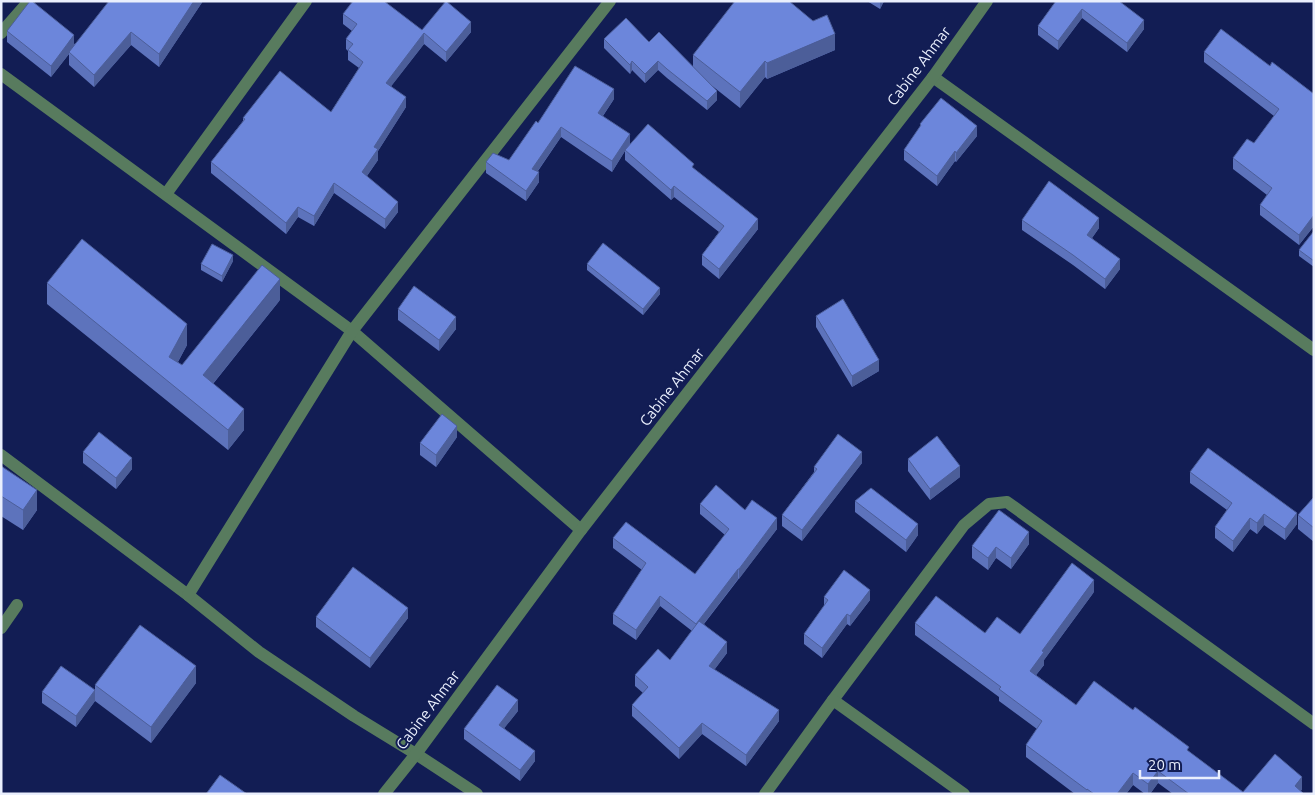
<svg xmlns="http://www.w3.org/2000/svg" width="1315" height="795" font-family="Ubuntu,sans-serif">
	<rect width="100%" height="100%" fill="#121d54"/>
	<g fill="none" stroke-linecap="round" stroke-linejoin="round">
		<!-- minor -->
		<g stroke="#587b5e" stroke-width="12">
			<path d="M1,33L29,1"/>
			<path d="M1,74L352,331L581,530"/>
			<path d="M933,77L1314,350"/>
			<path d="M166,194L306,1"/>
			<path d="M1,455L188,595L259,652L354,716L416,754L477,794"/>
			<path d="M188,595L352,331L610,1"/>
			<path d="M1,628L17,605"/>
			<path d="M833,700L964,525L989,504L1007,502L1314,724"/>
			<path d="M384,794L416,754L581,530L933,77L987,1"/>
			<path d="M765,794L833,700L964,794"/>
		</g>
	</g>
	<!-- wall -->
	<g fill="#5d73bc">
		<path d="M203,1L159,67L131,45L94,87L69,65V54L51,77L7,42V31L74,44Z"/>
		<path d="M867,1H884L880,9Z"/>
		<path d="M1056,1L1144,29L1127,52L1082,18L1058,50L1038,35V26Z"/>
		<path d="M343,14L422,30L471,32L446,62L424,44L391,86L406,107L378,151V160L367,176L398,212L385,229L334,193L314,226L298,217L286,234L211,173V162L243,121V118L331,112L359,68L348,60V51L346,49V39L352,31L343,24Z"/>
		<path d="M604,39L693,67V55L835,50L767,79L765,77L740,108L711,85L717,100L707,110L667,78L658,70L645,83L632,70L630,74L604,48Z"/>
		<path d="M1204,52L1270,66L1314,94V226L1299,245L1260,215V205L1267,195L1233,169V158L1254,143L1274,116L1204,62Z"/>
		<path d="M614,99L603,116L630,144L694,169L758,229L719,279L702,265V255L719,232L674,197L671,200L625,160V151L612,172L561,137L538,171L539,182L526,201L486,173V162L509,160L538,123Z"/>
		<path d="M920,124L977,136L956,162L955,161L937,186L904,160V150L920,127Z"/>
		<path d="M1022,220L1099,228L1092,238L1120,269L1105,289L1073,265L1022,230Z"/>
		<path d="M1314,231V267L1299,256V250Z"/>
		<path d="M233,261L222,282L201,270V264Z"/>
		<path d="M587,264L660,294L643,315L587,270Z"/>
		<path d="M47,283L187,345L178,362L182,365L280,300L213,384L244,430L228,450L47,304Z"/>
		<path d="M398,309L456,329L439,351L398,320Z"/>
		<path d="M816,316L879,371L852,387L816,327Z"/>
		<path d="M457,437L436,467L420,455V443Z"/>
		<path d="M83,452L132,469L116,489L83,463Z"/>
		<path d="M908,459L960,477L930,500L908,471Z"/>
		<path d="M862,463L802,541L782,526V515L814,472V467Z"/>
		<path d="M1,466L37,510L23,530L1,516Z"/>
		<path d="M1190,472L1297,524L1285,540L1264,525L1257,534L1250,529L1233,552L1215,538V527L1227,510L1190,483Z"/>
		<path d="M1314,497V542L1298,529V515Z"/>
		<path d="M855,501L918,535L906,552L855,512Z"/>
		<path d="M700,504L745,510L777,529L704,624L727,653L714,670L779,721L746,766L702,734L679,759L632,716V705L643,693L635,686V675L670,660L692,631L660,606L636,640L613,624V614L642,570L613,548V538L695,574L725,535L700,514Z"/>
		<path d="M1029,544L1011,569L996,558L988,570L972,558V546Z"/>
		<path d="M1094,592L1044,660V665L1036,675L1076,705L1133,710L1243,792L1302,789L1301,791L1304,794H1173L1158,783L1150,794H1145L1133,785L1126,794H1075L1026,757V745L1037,729L999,701V697L915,635V623L985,633L1020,634Z"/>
		<path d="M824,597L870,600L850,626L847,624L822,658L804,644V634L824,606Z"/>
		<path d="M316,617L408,618L370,668L316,627Z"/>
		<path d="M196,683L151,743L95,701L76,727L42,703V692L95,690V685Z"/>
		<path d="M518,711L504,728L535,761L520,781L464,739V729Z"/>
	</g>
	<!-- shaded-wall -->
	<g fill="#4c5e99">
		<path d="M194,1H203L159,67V54Z"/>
		<path d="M880,1H884L880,9Z"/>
		<path d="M1082,9V18L1058,50V41Z"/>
		<path d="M1144,20V29L1127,52V43Z"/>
		<path d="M471,22V32L446,62V52Z"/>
		<path d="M131,32V45L94,87V75Z"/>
		<path d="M424,33V44L386,93V83Z"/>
		<path d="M835,34V50L767,79V63Z"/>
		<path d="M74,35V46L69,52V54L51,77V66Z"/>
		<path d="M632,61V70L630,74V65Z"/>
		<path d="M658,61V70L645,83V74Z"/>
		<path d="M765,61V77L740,108V92Z"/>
		<path d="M614,89V99L598,123V113Z"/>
		<path d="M717,91V100L707,110V101Z"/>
		<path d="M406,97V107L378,151V160L362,183V172L374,147Z"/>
		<path d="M977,126V136L956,162V153Z"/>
		<path d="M561,127V137L532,179V169Z"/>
		<path d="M630,134V144L625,150V151L612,172V161Z"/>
		<path d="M955,151V161L937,186V176Z"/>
		<path d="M539,172V182L526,201V191Z"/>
		<path d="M334,183V193L314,226V216Z"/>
		<path d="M674,186V197L671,200V190Z"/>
		<path d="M398,202V212L385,229V219Z"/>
		<path d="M298,207V217L286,234V223Z"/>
		<path d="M1314,215V226L1299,245V235Z"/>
		<path d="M1099,218V228L1087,245V235Z"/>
		<path d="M758,219V229L719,279V269Z"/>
		<path d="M233,255V261L222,282V276Z"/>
		<path d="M1120,259V269L1105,289V279Z"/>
		<path d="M280,279V300L203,396V375Z"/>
		<path d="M660,288V294L643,315V309Z"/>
		<path d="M456,317V329L439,351V340Z"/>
		<path d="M187,324V345L169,378V357Z"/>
		<path d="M879,360V371L852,387V376Z"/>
		<path d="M244,409V430L228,450V430Z"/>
		<path d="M457,426V437L436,467V455Z"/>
		<path d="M862,452V463L802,541V530Z"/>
		<path d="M132,458V469L116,489V478Z"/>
		<path d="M960,466V477L930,500V489Z"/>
		<path d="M37,490V510L23,530V510Z"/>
		<path d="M1297,513V524L1285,540V529Z"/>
		<path d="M1264,514V525L1257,534V523Z"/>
		<path d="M777,518V529L739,579V569Z"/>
		<path d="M1250,518V529L1233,552V541Z"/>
		<path d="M918,524V535L906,552V540Z"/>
		<path d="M1029,532V544L1011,569V558Z"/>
		<path d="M996,547V558L988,570V558Z"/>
		<path d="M738,569V579L696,634V624Z"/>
		<path d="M1094,580V592L1044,660V665L1030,683V671L1042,651Z"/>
		<path d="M870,590V600L850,626V616Z"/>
		<path d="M660,596V606L636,640V630Z"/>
		<path d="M408,608V618L370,668V658Z"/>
		<path d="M847,614V624L822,658V648Z"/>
		<path d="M727,642V653L709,677V666Z"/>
		<path d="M196,666V683L151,743V727Z"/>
		<path d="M95,690V701L76,727V716Z"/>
		<path d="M518,700V711L499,735V725Z"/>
		<path d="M779,710V721L746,766V755Z"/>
		<path d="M702,723V734L679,759V748Z"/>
		<path d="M535,751V761L520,781V770Z"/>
		<path d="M1158,771V783L1150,794H1148V784Z"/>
		<path d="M1133,773V785L1126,794H1117Z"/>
		<path d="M1302,777V789L1298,794L1295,786Z"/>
	</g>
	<!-- building -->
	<g fill="#6c86db" stroke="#4c5e99">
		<path d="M30,1H32L74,35L51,66L7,31Z"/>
		<path d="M109,1H194L159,54L131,32L94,75L69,52Z"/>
		<path d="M353,1H384L422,30L446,1L471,22L446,52L424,33L386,83L406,97L374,147L378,149L362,172L398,202L385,219L334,183L314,216L298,207L286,223L211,162L245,119L243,118L280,71L331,112L363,62L348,50L353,44L346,39L357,24L343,14Z"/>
		<path d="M735,1H789L813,21L827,15L835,34L767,63L765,61L740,92L693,55Z"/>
		<path d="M1056,1H1119L1144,20L1127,43L1082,9L1058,41L1038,26Z"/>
		<path d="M626,18L649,42L659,32L717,91L707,101L667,69L658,61L645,74L632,61L630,65L604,39Z"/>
		<path d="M1221,29L1270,66L1272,62L1314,94V215L1299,235L1260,205L1272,188L1233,158L1247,139L1254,143L1279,109L1204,52Z"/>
		<path d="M575,66L614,89L598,113L630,134L612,161L561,127L532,169L539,172L526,191L486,162L493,153L509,160L536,121L538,123Z"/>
		<path d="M941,98L977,126L956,153L955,151L937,176L904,150L921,125L920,124Z"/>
		<path d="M648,124L694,164L692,167L758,219L719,269L702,255L724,226L674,186L671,190L625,150Z"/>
		<path d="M1049,181L1099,218L1087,235L1120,259L1105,279L1073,255L1022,220Z"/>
		<path d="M1314,231V261L1299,250Z"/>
		<path d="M82,239L187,324L169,357L182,365L262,265L280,279L203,375L244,409L228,430L47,283Z"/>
		<path d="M603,243L660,288L643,309L587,264Z"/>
		<path d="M212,244L233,255L222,276L201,264Z"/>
		<path d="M414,286L456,317L439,340L398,309Z"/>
		<path d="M843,299L879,360L852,376L816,316Z"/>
		<path d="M442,414L457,426L436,455L420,443Z"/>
		<path d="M99,432L132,458L116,478L83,452Z"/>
		<path d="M838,434L862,452L802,530L782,515L817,469L814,467Z"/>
		<path d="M937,436L960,466L930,489L908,459Z"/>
		<path d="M1208,448L1297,513L1285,529L1264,514L1257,523L1250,518L1233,541L1215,527L1232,503L1190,472Z"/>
		<path d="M1,466L37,490L23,510L1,496Z"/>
		<path d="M716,485L745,510L752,500L777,518L739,569H738L696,624L660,596L636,630L613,614L646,563L613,538L626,522L695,574L729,529L700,504Z"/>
		<path d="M871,488L918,524L906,540L855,501Z"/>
		<path d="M1314,497V528L1298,515Z"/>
		<path d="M999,510L1029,532L1011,558L996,547L988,558L972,546Z"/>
		<path d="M1072,563L1094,580L1042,651L1044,652L1030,671L1076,705L1094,681L1133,710L1135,707L1189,747L1187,750L1243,792L1275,754L1302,777L1295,786L1304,794H1189L1158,771L1148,784L1133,773L1117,794H1094L1087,789V790L1026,745L1042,721L999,689L1001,687L915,623L936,596L985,633L997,617L1020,634Z"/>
		<path d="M353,567L408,608L370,658L316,617Z"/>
		<path d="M844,570L870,590L850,616L847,614L822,648L804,634L828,600L824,597Z"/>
		<path d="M699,621L727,642L709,666L779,710L746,755L702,723L679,748L632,705L648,687L635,675L658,649L670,660Z"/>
		<path d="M140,625L196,666L151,727L95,685Z"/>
		<path d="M61,666L95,690L76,716L42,692Z"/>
		<path d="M497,685L518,700L499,725L535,751L520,770L464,729Z"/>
		<path d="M220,775L247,794H206Z"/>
	</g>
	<g text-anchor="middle" stroke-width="4" stroke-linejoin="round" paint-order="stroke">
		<!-- street labels -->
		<g font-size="15" fill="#eaeffd" stroke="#121d54">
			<text transform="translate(919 66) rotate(-53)" y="5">Cabine Ahmar</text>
			<text transform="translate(672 387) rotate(-52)" y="5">Cabine Ahmar</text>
			<text transform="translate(428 710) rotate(-53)" y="5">Cabine Ahmar</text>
		</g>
	</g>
	<!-- border -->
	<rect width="1315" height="795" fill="none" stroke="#eaeffd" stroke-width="5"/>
	<!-- scale -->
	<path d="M1140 770v8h79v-8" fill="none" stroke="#eaeffd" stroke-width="2.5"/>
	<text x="1148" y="770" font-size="15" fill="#eaeffd" stroke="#121d54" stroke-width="4" paint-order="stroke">20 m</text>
</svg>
